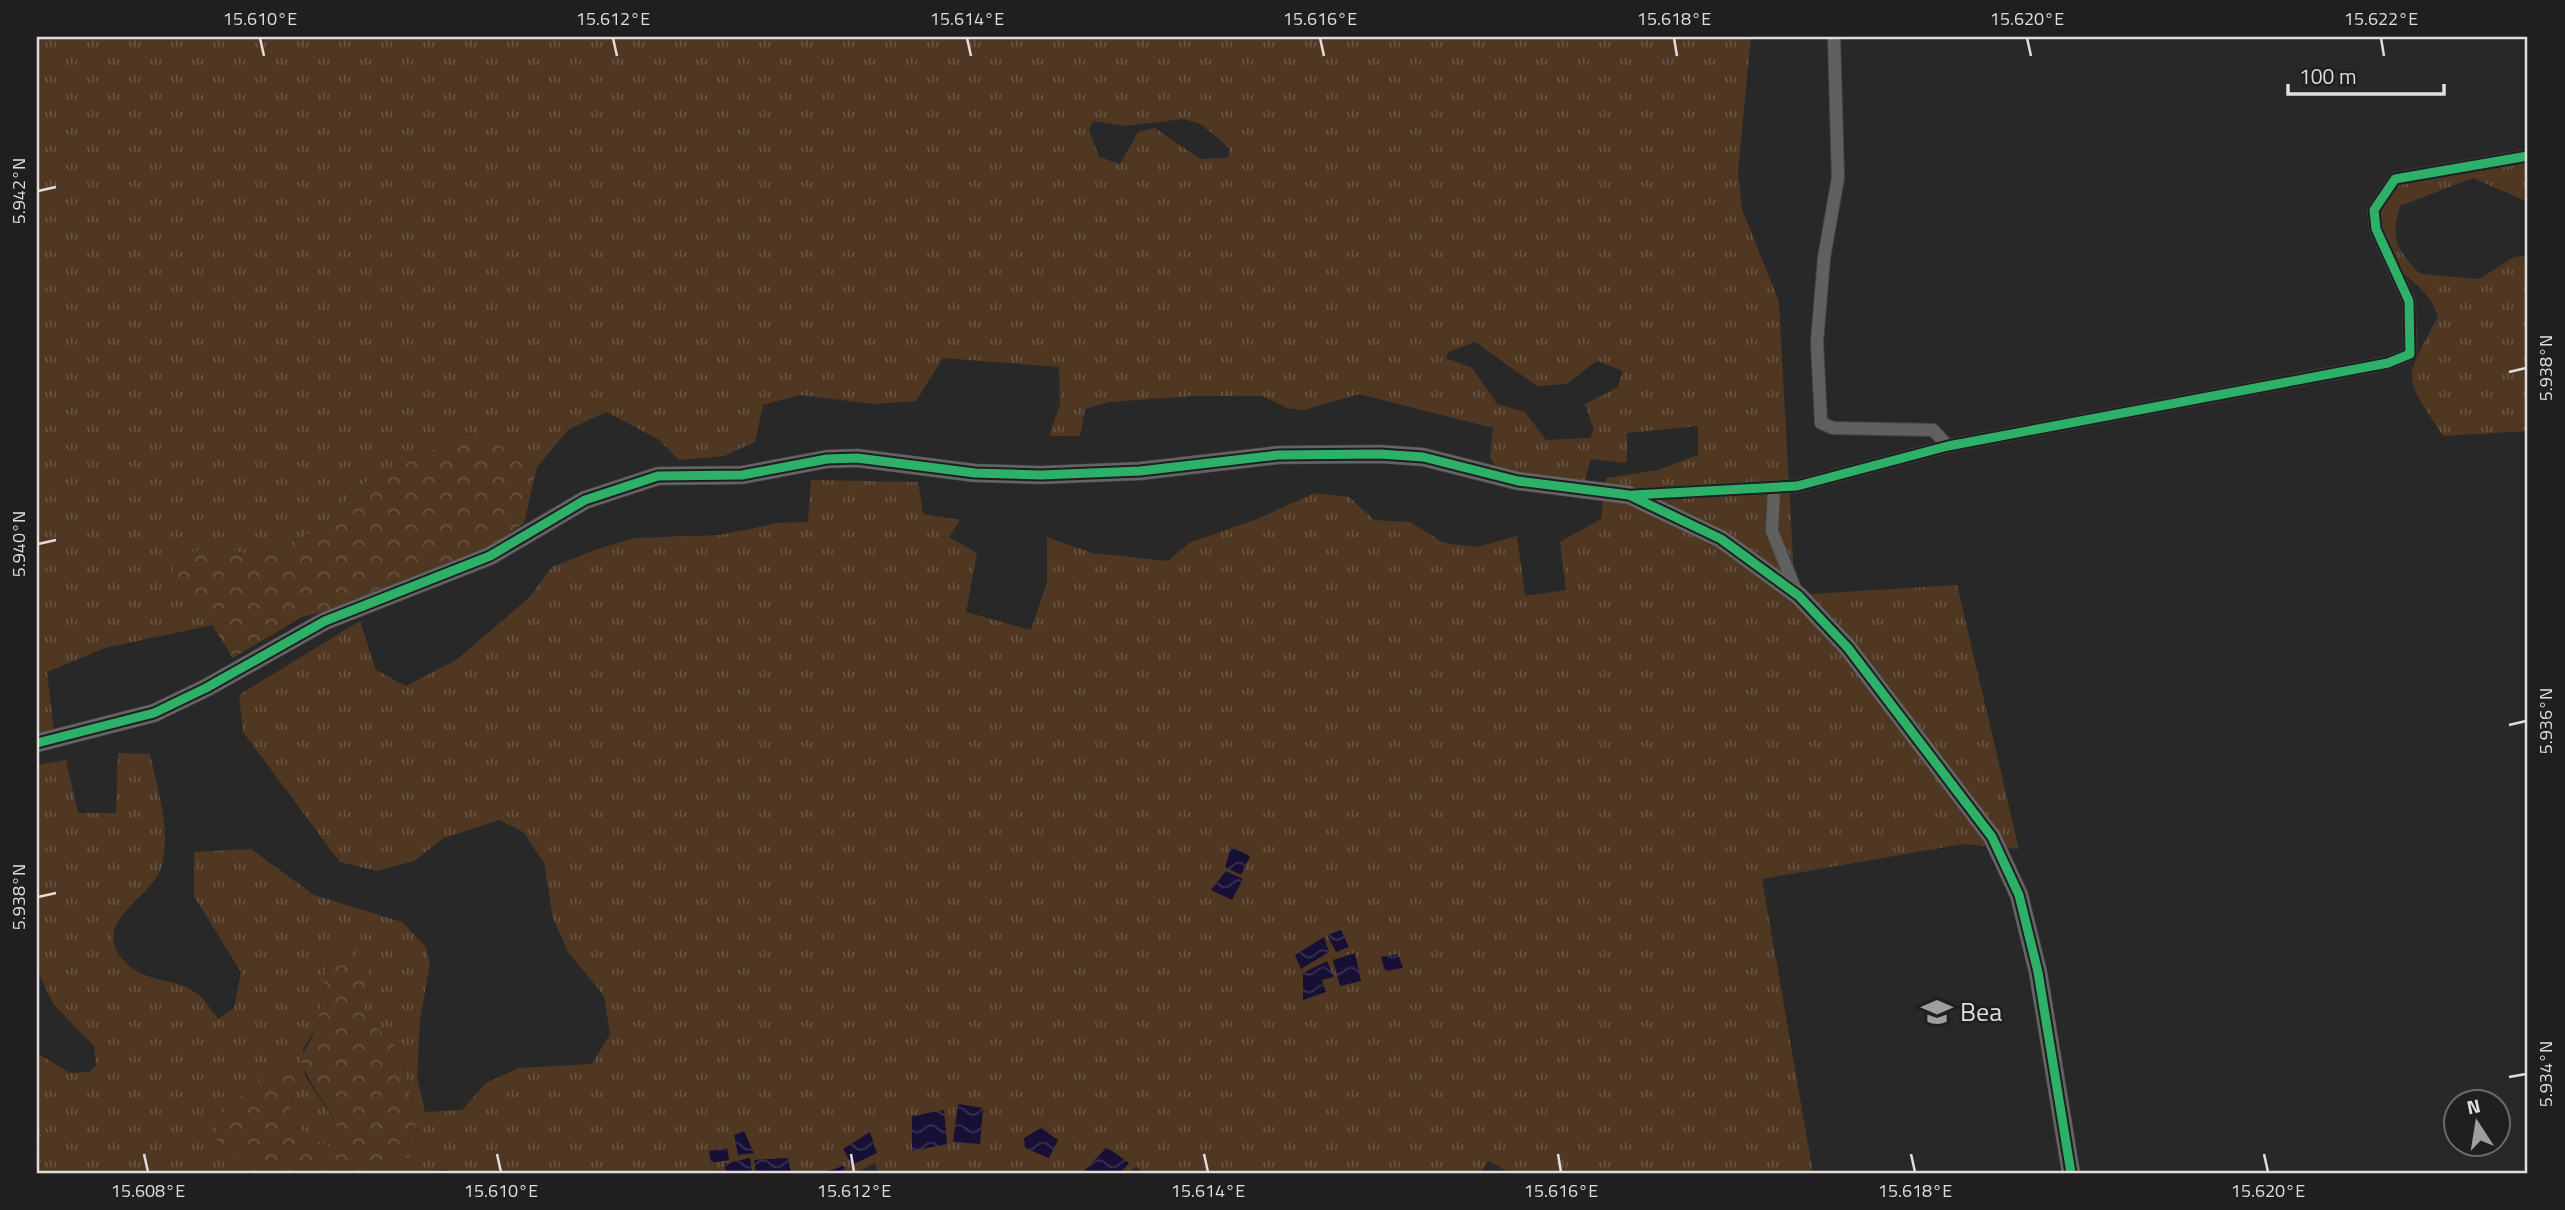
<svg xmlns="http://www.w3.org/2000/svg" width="2565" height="1210" font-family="'Titillium Web',sans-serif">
	<defs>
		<pattern id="grass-tufts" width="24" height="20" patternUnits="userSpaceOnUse" patternTransform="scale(1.75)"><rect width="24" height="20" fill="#4f3722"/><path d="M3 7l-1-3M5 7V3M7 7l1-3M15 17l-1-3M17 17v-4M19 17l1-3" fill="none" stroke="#685442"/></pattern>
		<pattern id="forest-crowns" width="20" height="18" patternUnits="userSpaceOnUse" patternTransform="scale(1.75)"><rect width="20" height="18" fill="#4f3722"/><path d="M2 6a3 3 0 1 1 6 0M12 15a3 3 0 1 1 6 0" fill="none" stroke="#685442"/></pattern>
		<pattern id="wetland-marsh" width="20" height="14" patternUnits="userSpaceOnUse" patternTransform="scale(1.75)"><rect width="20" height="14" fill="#4f3722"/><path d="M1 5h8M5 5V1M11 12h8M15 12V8" fill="none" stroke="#685442"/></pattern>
		<pattern id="water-waves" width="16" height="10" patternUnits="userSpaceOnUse" patternTransform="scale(1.75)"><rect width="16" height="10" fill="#180f34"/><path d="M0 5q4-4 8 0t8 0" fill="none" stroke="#393251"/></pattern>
	</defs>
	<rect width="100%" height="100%" fill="#292828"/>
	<!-- grass -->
	<g fill="url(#grass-tufts)" fill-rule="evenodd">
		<path d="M37,37H1751L1738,172L1742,209L1779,302L1795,595L1957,585L2019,849L1963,844L1762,879L1813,1173H1510L1489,1161L1480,1173H1146L1135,1167L1129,1173H1120L1129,1163L1085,1171L1087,1173H878L875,1163L855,1173H791L788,1158L755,1160L756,1173H752L750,1158L724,1164L726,1173H715L713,1170L708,1173H451L445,1169L427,1173H389L413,1153L417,1134L404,1061L395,1045L367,1019L364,1011L369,981L327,960L318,1025L303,1049L305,1076L342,1132L343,1151C323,1146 290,1131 290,1106C290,1098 296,1087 298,1079L254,1086L223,1108L234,1154L253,1159V1169L242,1173H38C42,1159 48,1141 37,1128V1053L70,1073L90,1072L96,1065L94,1046L53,1004L37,969V765L66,760L78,813H116L118,753L150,754C157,789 171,828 162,865C155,898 86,921 125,962C144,982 172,978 193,991C203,996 211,1010 218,1019L234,1008L241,972L194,896V852L251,849L314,895L402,922L426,947L430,964L420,1020L417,1077L425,1112L462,1110L486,1083L519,1068L592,1064L610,1034L604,996L568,952L553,918L544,863L523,832L499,820L444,838L414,861L377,871L340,862L243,732L239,695L360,621L376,670L406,686L456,660L529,598L552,567L597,549L635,538L720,535L778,523L808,522L811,480L918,482L923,514L960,520L949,537L977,553L966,612L1031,630L1047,582V537L1092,553L1168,561L1189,543L1257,519L1315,493L1349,497L1374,520L1410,522L1444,543L1477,547L1517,536L1525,596L1566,590L1560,542L1601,519L1606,478L1658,470L1698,455V426L1627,433V463L1591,459L1584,484L1503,475L1490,458L1493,428L1359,394L1304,410L1287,408L1263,396H1192L1109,402L1085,409L1080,436H1049L1060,405L1059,367L943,358L916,401L874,404L800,395L763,405L755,442L724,456L679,460L658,439L606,412L568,430L537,467L509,458L500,442L483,434L463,435L361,485L322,527L272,552L254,556L217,546L183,554L173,570L189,604L212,625L105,648L47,672L54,733L37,736ZM1183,119L1201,124L1230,149L1228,158L1200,159L1155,128L1138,132L1120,164L1099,157L1089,130L1093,121L1125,126ZM1475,342L1537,386L1566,384L1597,361L1623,371L1617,388L1585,404L1594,430L1590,438L1546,440L1525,412L1497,404L1472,368L1446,358L1448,352Z"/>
		<path d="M2528,154V202L2473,178L2400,206C2390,240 2397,249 2420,274L2479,279L2514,257L2528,256V431L2443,436C2403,373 2402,383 2438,317C2428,281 2393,278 2382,241C2373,211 2385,201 2403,178Z"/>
	</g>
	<!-- forest -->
	<g fill="url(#forest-crowns)">
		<path d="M483,434L500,442L509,458L537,467L524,523L478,556L408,590L302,617L233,658L212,625L189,604L173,570L183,554L217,546L254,556L273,552L322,527L361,485L463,435Z"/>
		<path d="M348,944L368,962L369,981L364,1011L367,1019L395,1045L404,1061L417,1134L413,1153L389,1173H242L253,1169V1160L234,1154L218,1143L215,1135L218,1116L223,1108L254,1086L259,1078L276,1070L293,1072L298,1079C296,1087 290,1098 290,1106C290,1131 323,1147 343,1150C342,1115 309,1092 301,1058L318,1025L327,960L339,945Z"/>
	</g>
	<!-- wetland -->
	<path fill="url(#wetland-marsh)" d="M37,1128C48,1141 42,1159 38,1173Z"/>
	<!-- water -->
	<g fill="url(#water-waves)">
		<path d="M1231,847L1250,856L1241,875L1225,867Z"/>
		<path d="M1226,871L1243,879L1232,900L1211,890Z"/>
		<path d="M1341,930L1349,947L1336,952L1327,935Z"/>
		<path d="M1324,937L1329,952L1301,969L1295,955Z"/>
		<path d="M1355,953L1361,981L1340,986L1333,960Z"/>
		<path d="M1398,954L1403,968L1385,971L1381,957Z"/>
		<path d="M1327,961L1334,977L1322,980L1326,992L1303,1000V973Z"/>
		<path d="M958,1104L983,1108L980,1144L953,1142Z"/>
		<path d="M944,1110L947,1144L912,1151V1116Z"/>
		<path d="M1041,1128L1058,1140L1049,1158L1025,1148L1024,1138Z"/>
		<path d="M744,1131L754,1153L738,1155L734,1135Z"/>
		<path d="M870,1132L877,1153L852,1165L843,1149Z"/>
		<path d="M1107,1147L1129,1163L1120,1173L1084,1171Z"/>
		<path d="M727,1148L729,1160L711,1163L709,1151Z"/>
		<path d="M750,1158L752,1173H726L724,1164Z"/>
		<path d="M788,1158L791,1173H756L754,1160Z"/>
	</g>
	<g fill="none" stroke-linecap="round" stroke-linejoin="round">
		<!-- stream -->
		<path stroke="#180f34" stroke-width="3.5" d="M827,1173L843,1168"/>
		<!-- street casing -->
		<g stroke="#464545" stroke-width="14">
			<g id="street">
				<path d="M1834,37L1838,178L1824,258L1817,342L1821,423L1833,428L1933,430L1948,446"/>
				<path d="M1774,488L1772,531L1797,593"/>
				<path d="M1630,495L1797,486L1948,446L2388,363L2410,354L2409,301L2376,229L2374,210L2395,179L2528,156"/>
			</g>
		</g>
		<!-- secondary casing -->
		<g stroke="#464545" stroke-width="19">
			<path id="secondary" d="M37,743L154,713L206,688L325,621L490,556L585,500L658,476L742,475L827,459L857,458L975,473L1041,475L1140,471L1278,455L1380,454L1423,457L1518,481L1629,495L1721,539L1799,596L1848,648L1992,837L2019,895L2038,972L2071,1173"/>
		</g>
		<!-- street -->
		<use href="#street" stroke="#616060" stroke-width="12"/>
		<!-- secondary -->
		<use href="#secondary" stroke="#646464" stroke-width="18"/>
		<!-- cycleway casing -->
		<g stroke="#201e1f" stroke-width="13">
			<g id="cycleway">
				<path d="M1633,495L1797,486L1948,446L2388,363L2410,354L2409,301L2376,229L2374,210L2395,179L2528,156"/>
				<path d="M37,743L154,713L206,688L325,621L490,556L585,500L658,476L742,475L827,459L857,458L975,473L1041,475L1140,471L1278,455L1380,454L1423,457L1518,481L1629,495L1721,539L1799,596L1848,648L1992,837L2019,895L2038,972L2071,1173"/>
			</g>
		</g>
		<!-- cycleway -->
		<use href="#cycleway" stroke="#2db169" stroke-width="9"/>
	</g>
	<!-- ticks -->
	<path fill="none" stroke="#dfdddd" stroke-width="2.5" d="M260,38L264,56M613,38L617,56M967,38L971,56M1320,38L1324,56M1674,38L1677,56M2027,38L2031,56M2381,38L2384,56M38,191L56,187M2509,372L2526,368M38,544L56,540M2509,725L2526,721M38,897L56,893M2509,1077L2526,1074M144,1154L148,1172M497,1154L501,1172M851,1154L854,1172M1204,1154L1208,1172M1558,1154L1561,1172M1911,1154L1915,1172M2264,1154L2268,1172"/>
	<!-- icons -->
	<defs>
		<g id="school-bare" transform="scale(2.415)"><path d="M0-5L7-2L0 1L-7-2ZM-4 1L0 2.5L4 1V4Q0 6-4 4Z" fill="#9f9e9e" stroke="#201e1f" stroke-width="2.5" paint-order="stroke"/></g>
	</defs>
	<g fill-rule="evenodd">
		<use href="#school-bare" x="1937" y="1012"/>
	</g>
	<g text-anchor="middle" stroke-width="5" stroke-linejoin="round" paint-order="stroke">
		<!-- poi labels -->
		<g font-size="26" fill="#dfdddd" stroke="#201e1f" text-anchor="start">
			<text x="1960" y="1021">Bea</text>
		</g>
	</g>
	<!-- border -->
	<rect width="2565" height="1210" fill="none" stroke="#201e1f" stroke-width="77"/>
	<!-- north arrow -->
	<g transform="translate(2477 1123) rotate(348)"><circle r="33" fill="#201e1f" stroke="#6c6a6b" stroke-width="2"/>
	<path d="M0-5L12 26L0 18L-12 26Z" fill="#9f9e9e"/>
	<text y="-10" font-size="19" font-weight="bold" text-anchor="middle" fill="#dfdddd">N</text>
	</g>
	<!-- scale -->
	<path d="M2288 84v10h156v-10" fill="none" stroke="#dfdddd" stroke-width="3.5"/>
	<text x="2299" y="84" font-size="21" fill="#dfdddd" stroke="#201e1f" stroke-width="5" paint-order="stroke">100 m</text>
	<rect x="38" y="38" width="2488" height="1134" fill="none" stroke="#dfdddd" stroke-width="2.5"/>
	<g font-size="18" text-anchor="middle" fill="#dfdddd">
		<text x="260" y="25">15.610°E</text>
		<text x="613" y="25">15.612°E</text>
		<text x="967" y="25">15.614°E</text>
		<text x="1320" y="25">15.616°E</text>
		<text x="1674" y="25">15.618°E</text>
		<text x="2027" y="25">15.620°E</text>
		<text x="2381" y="25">15.622°E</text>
		<text transform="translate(19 191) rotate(-90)" y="6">5.942°N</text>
		<text transform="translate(2546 368) rotate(-90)" y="6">5.938°N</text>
		<text transform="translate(19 544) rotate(-90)" y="6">5.940°N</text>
		<text transform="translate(2546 721) rotate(-90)" y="6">5.936°N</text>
		<text transform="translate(19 897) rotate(-90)" y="6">5.938°N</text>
		<text transform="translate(2546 1074) rotate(-90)" y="6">5.934°N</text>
		<text x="148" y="1197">15.608°E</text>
		<text x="501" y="1197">15.610°E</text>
		<text x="854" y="1197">15.612°E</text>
		<text x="1208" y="1197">15.614°E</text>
		<text x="1561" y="1197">15.616°E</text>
		<text x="1915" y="1197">15.618°E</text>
		<text x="2268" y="1197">15.620°E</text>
	</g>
</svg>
